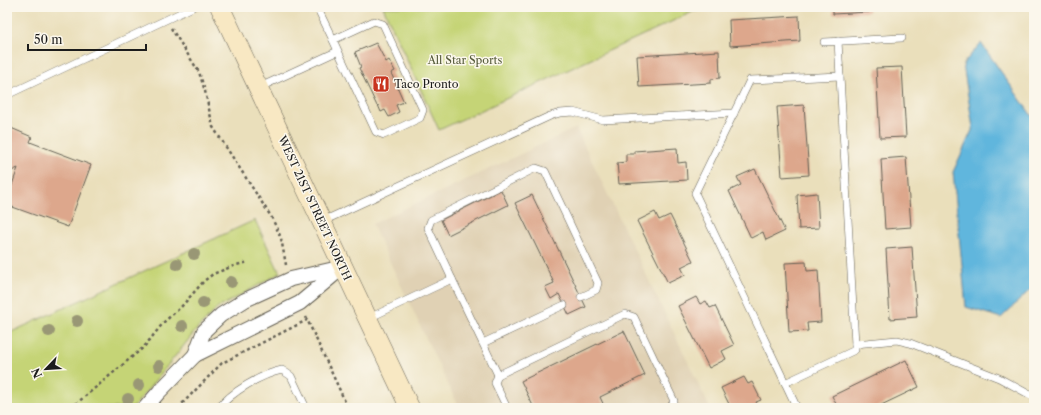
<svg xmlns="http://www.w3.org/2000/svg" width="1041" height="415" font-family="'Libre Caslon Text',serif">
	<rect width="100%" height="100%" fill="#fbf7ec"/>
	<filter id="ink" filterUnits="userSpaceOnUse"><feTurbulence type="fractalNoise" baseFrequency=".025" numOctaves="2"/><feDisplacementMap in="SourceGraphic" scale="8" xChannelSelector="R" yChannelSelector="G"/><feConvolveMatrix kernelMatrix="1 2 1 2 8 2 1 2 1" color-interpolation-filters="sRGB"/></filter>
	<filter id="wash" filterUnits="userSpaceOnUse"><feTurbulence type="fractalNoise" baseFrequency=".012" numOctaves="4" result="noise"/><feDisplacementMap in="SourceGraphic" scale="16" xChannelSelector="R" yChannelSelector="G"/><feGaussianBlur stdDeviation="0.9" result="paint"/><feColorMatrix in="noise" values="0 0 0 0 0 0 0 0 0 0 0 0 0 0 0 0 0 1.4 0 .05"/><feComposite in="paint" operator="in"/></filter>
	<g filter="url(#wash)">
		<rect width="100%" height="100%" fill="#eadfbb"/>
		<!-- built -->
		<path fill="#e0d1b4" d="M576,128L710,408H459L372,224Z"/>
		<!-- green -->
		<g fill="#c5d476" stroke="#707849">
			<path d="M383,7H703L439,130Z"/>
			<path d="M255,220L280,273L218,308L198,328L133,408H7V334Z"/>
		</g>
		<!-- water -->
		<path fill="#61b6dd" stroke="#3e697c" d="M981,43L1034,119V286L1001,318L966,307L953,172L973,128L963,64Z"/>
		<g id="blocks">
			<!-- building -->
			<g fill="#dda78c">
				<path d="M833,7H868L869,12L833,14Z"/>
				<path d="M799,16L800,41L730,46L729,20Z"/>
				<path d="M376,43L386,62L389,60L395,71L391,73L404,102L396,105L399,112L389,117L385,110L381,112L378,105L377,106L359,68L361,67L355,52Z"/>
				<path d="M719,51L720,78L711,79V83L639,87L637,56Z"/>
				<path d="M902,67L906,137L880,138L876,68Z"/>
				<path d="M804,105L809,175L782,177L777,107Z"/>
				<path d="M11,128L32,137L30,142L91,165L68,227L7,205V199L18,168L7,173V130Z"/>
				<path d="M677,148L678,163L686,162L687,180L619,184L617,163L626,162V154H634V151Z"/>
				<path d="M906,157L911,227L885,229L881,159Z"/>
				<path d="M755,169L785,231L766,240L763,232L751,238L729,191L741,185L737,177Z"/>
				<path d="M501,190L508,205L448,235L441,220Z"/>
				<path d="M817,193L819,228L799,229L797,195Z"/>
				<path d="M532,195L586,307L569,315L559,294L551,299L545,287L554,283L515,203Z"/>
				<path d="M655,212L659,220L670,215L693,261L681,267L685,275L668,283L637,221Z"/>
				<path d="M912,247L917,317L890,319L886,249Z"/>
				<path d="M806,262L807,271L818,270L821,322L807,323L808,331L789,332L785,263Z"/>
				<path d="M696,297L700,304L706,301L710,308L715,306L734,345L722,351L726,359L709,368L678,306Z"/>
				<path d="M624,331L645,375L600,397L605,408H534L521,381Z"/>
				<path d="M906,360L919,387L875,408H838L832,396Z"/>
				<path d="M744,377L748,384L752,382L761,400L756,402L759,408H731L721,388Z"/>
			</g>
		</g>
	</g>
	<g filter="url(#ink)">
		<use href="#blocks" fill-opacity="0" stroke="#646054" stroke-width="1"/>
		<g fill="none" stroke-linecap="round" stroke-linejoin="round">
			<!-- lane casing -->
			<g stroke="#646054" stroke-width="8">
				<g id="lane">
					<path d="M317,7L333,40"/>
					<path d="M838,41L855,344"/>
					<path d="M824,42L902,38"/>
					<path d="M258,88L338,51L376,132L384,135L420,118L423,110L383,24L374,21L333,40L338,51"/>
					<path d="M7,95L193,7"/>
					<path d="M321,222L550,116L560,113L573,112L603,120L734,113"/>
					<path d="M452,279L428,228L431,220L536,168L545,171L598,283L596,290L581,297"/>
					<path d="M369,318L452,279L498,375"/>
					<path d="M483,343L564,305"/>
					<path d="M785,383L855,350V344L897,340L910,343L999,378L1034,397"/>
					<path d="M219,408C231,392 262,374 282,370L291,376L306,408"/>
					<path d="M507,408L495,383L498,375L625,314L634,317L674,401L670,408"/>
					<path d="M797,408L695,193L750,80L840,76"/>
				</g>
			</g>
			<!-- street casing -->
			<g stroke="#646054" stroke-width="16">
				<g id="street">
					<path d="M343,267L300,303L195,355L204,331L221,315L245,300L291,279Z"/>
					<path d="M145,408L159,392L195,355"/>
				</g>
			</g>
			<!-- secondary casing -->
			<g stroke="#646054" stroke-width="20">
				<path id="secondary" d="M220,7L410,408"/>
			</g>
			<!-- path -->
			<g stroke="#646054" stroke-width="2.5" stroke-dasharray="3 3" stroke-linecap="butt">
				<path d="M171,28L199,72L205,91L213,127L272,218L281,238L286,265"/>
				<path d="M306,317L348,408"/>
				<path d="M71,408L144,347L164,322L181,307L204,281L213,274L236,265L249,262"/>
				<path d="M178,408L222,363L307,320"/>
			</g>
			<!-- lane -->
			<use href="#lane" stroke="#fff" stroke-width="7"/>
			<!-- street -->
			<use href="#street" stroke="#fff" stroke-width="14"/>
			<!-- secondary -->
			<use href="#secondary" stroke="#f8e8c3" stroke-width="19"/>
		</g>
		<!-- trees -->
		<g fill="#999775">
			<circle cx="194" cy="254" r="6"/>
			<circle cx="177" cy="264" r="6"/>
			<circle cx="231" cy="282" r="6"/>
			<circle cx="203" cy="303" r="6"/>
			<circle cx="77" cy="321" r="6"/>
			<circle cx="182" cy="326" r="6"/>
			<circle cx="49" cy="331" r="6"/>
			<circle cx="159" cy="366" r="6"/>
			<circle cx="139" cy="385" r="6"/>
			<circle cx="128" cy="399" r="6"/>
		</g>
	</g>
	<!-- icons -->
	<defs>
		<g id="restaurant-square" transform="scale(0.9)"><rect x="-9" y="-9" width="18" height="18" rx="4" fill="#c8321e" stroke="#fbf7ec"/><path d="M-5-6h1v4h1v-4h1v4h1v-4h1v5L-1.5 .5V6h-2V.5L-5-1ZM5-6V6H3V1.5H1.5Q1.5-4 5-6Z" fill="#fff"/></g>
	</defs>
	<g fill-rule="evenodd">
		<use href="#restaurant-square" x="381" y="84"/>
	</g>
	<g text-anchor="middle" stroke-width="3" stroke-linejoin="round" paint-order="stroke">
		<!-- park labels -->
		<g font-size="11" fill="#575c3c" stroke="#fbf7ec">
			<text x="465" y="64">All Star Sports</text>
		</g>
		<!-- poi labels -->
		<g font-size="11" fill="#1c1c1c" stroke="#fbf7ec" text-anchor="start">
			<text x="394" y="88">Taco Pronto</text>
		</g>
		<!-- street labels -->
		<g font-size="11" fill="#1c1c1c" stroke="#fbf7ec">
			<text transform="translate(315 208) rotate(65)" y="4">WEST 21ST STREET NORTH</text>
		</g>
	</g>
	<!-- margin -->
	<rect width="1041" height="415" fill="none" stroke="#fbf7ec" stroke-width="24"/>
	<!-- north arrow -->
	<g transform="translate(46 369) rotate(245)" stroke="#fbf7ec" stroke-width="3" paint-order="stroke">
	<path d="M0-3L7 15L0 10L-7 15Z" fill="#1c1c1c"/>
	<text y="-6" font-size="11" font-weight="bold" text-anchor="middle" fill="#1c1c1c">N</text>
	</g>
	<!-- scale -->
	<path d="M28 44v6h118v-6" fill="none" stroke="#1c1c1c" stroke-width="2"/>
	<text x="34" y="44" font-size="12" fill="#1c1c1c" stroke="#fbf7ec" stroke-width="3" paint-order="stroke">50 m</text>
</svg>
